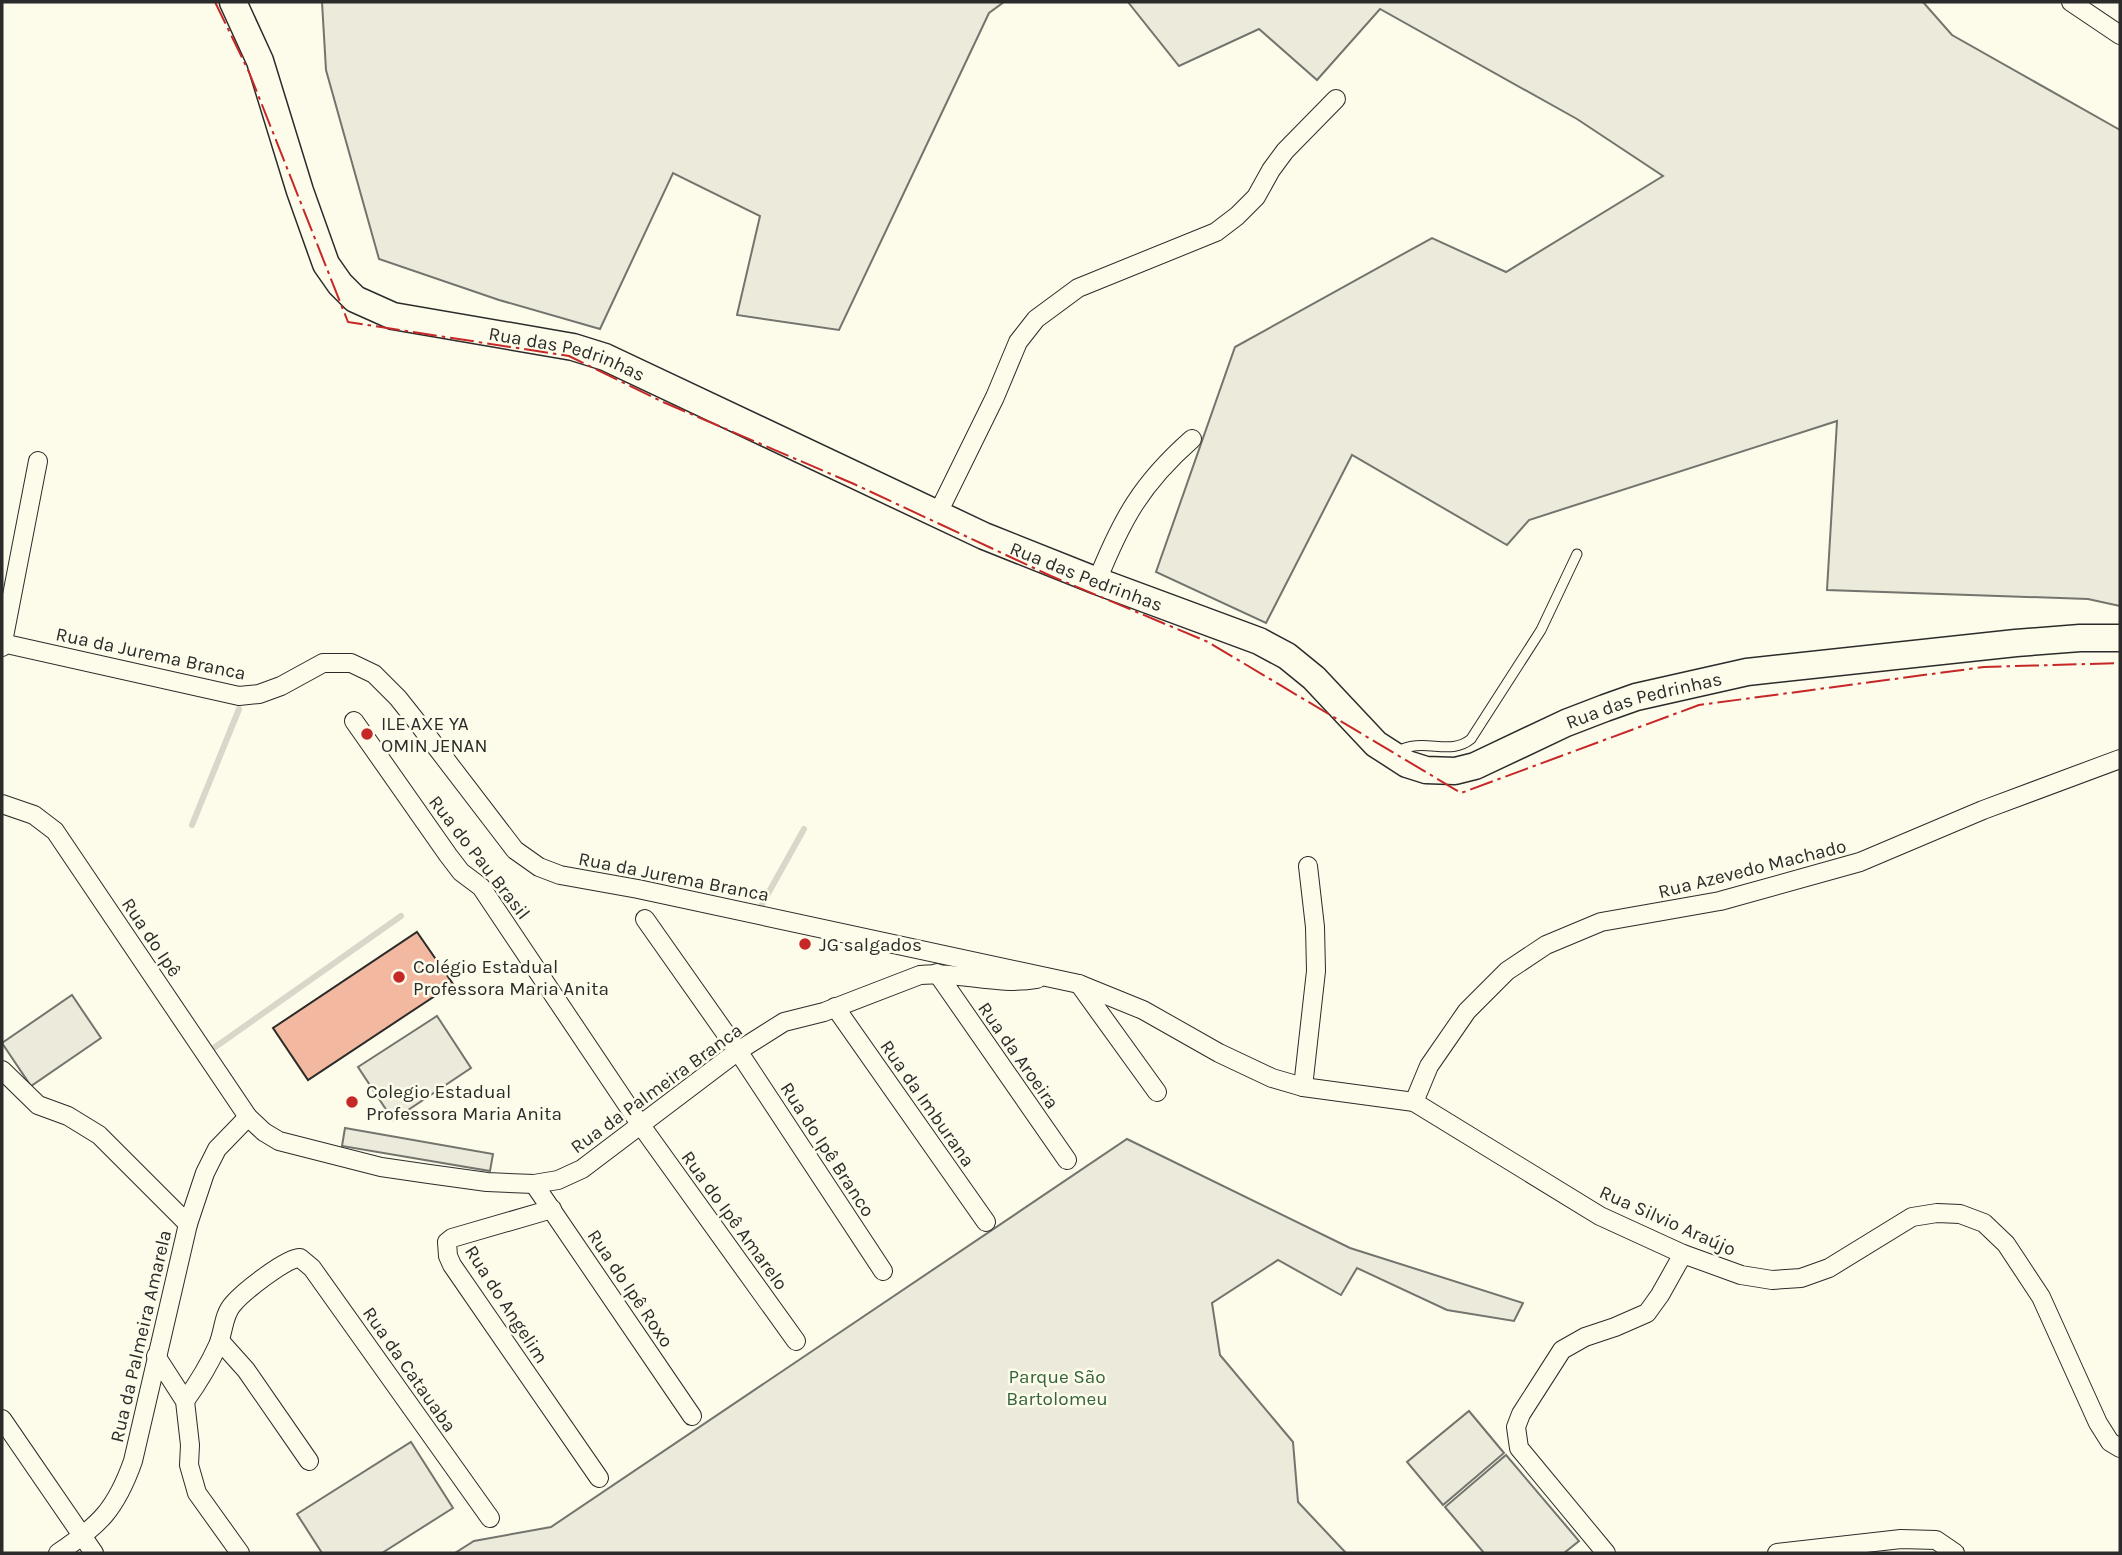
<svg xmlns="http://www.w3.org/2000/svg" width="2122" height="1555" font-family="Karla,sans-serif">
	<rect width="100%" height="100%" fill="#fdfbea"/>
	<!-- green -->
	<g fill="#ecebdb" stroke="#74746e" stroke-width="2">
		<path d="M322,2H1004L989,13L839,330L737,315L760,216L673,173L600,329L499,300L379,259L326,70Z"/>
		<path d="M1128,2H1923L1952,35L2120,130V606L2088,599L1827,590L1837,421L1529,520L1507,545L1352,455L1266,623L1156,572L1235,347L1432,238L1506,272L1663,176L1577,119L1380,9L1317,80L1259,29L1179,66Z"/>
		<path d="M72,995L101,1038L31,1086L2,1043Z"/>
		<path d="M437,1016L471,1068L393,1120L358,1067Z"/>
		<path d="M1127,1139L1350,1248L1523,1303L1514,1321L1447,1310L1357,1268L1341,1295L1278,1260L1212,1303L1220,1355L1293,1442L1298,1502L1346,1553H455L474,1541L551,1527Z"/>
		<path d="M1469,1411L1504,1453L1443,1505L1407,1462Z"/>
		<path d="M411,1442L453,1508L382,1553H322L297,1514Z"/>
		<path d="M1506,1455L1579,1541L1564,1553H1484L1445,1507Z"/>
	</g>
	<!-- parking -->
	<path fill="#eceadb" stroke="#74746e" stroke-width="2" d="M345,1128L493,1154L490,1171L342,1146Z"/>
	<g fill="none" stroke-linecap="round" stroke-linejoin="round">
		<!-- stream -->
		<g stroke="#d8d7c9" stroke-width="6">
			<path d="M192,825L239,709"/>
			<path d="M760,908L804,829"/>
			<path d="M211,1050L401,916"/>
		</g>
	</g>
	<!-- building -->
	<path fill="#f2b8a0" stroke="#2b2b2b" stroke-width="2" d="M417,932L453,984L308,1080L273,1028Z"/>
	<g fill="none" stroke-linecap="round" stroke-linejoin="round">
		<!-- service casing -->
		<g stroke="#2b2b2b" stroke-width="11">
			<path id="service" d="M1396,752C1424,736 1449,757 1471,739L1541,630L1577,554"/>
		</g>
		<!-- minor casing -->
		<g stroke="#2b2b2b" stroke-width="20">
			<g id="minor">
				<path d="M2071,2L2120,35"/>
				<path d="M937,515L995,397L1018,342L1036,319L1078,288L1216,232L1237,216L1256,197L1271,170L1285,151L1336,99"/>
				<path d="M1097,581C1122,519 1141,484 1192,439"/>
				<path d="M2,643L239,696L259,694L281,686L323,663H351L374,674L398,698L417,722L515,850L539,867L560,875L638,889L1079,984L1143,1010L1219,1053L1272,1078L1303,1087L1414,1102L1600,1216L1683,1254L1741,1275L1772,1280L1801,1278L1829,1268L1912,1217L1937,1213L1960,1214L1984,1223L2006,1244L2041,1297L2098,1423L2110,1442L2120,1448"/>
				<path d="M2,647L38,461"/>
				<path d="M354,721L448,855L461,872L481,887L640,1124L796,1341"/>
				<path d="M2,804L34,815L55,831L248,1117L264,1132L279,1141L381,1167L429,1174L487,1182L534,1184L558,1180L582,1169L738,1051L784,1022L824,1012L920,975C959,971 997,986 1037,979"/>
				<path d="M645,919L738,1051L883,1271"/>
				<path d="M937,973L1067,1160"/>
				<path d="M1079,984L1157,1092"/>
				<path d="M835,1007L986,1222"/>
				<path d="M2,1070L38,1105L68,1116L99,1135L188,1224"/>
				<path d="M1303,1087L1316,971L1315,927L1308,866"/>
				<path d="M1414,1102L1429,1066L1467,1011L1507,971L1546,945L1601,922L1720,901L1860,862L1983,810L2120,759"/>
				<path d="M534,1184L692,1416"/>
				<path d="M552,1209L452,1238L447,1242L448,1256L452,1265L599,1478"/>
				<path d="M220,1341L246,1370L309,1461"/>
				<path d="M156,1356L185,1401L190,1445L189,1465L197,1493L240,1553"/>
				<path d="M185,1401C198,1383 209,1365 218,1345C224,1331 223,1315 233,1304C243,1292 286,1258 300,1258L312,1268L490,1518"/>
				<path d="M2,1419L94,1553"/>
				<path d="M58,1553C100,1525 116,1509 133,1461L188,1224L205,1173L217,1149L248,1117"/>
				<path d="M1606,1553L1519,1448L1516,1427L1521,1414L1562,1350L1585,1337L1615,1327L1647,1313L1660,1295L1683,1254"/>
				<path d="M1777,1553L1901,1539L1936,1540L1955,1553"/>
			</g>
		</g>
		<!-- secondary casing -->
		<g stroke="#2b2b2b" stroke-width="29">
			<g id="secondary">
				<path id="s1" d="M233,2L260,61L300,191L326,264L340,284L355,299L393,316L573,347L605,357L984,536L1097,581L1259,641L1287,656L1314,678L1376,744L1407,764L1426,770L1455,771L1475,766L1566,723L1605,708L1636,697L1747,672L2016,643L2080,638H2120"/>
			</g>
		</g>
		<!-- service -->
		<use href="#service" stroke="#fdfbea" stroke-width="9"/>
		<!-- minor -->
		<use href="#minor" stroke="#fdfbea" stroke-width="18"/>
		<!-- secondary -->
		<use href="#secondary" stroke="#fdfbea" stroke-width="26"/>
		<!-- power -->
		<path stroke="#c62828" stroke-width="2" stroke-dasharray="24 5 3.5 5" stroke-linecap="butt" d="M215,2L249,72L348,322L569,356L663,402L854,484L1051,576L1208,642L1461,793L1699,705L1984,667L2120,663"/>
	</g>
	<!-- markers -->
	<g fill="#c62828" stroke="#fdfbea" stroke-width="2.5">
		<circle cx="367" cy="734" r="7"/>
		<circle cx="805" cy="944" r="7"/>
		<circle cx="399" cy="977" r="7"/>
		<circle cx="352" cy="1102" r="7"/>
	</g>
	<g text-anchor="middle" stroke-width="5" stroke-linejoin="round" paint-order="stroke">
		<!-- street labels -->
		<g font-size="19" fill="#2b2b2b" stroke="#fdfbea">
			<text dy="7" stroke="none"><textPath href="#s1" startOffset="544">Rua das Pedrinhas</textPath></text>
			<text dy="7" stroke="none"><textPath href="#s1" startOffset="1111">Rua das Pedrinhas</textPath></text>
			<text transform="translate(151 653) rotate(12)" y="7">Rua da Jurema Branca</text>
			<text dy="7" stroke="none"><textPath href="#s1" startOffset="1741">Rua das Pedrinhas</textPath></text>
			<text transform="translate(480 857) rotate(52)" y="7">Rua do Pau Brasil</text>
			<text transform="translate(1752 868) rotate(-14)" y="7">Rua Azevedo Machado</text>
			<text transform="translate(674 876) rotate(11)" y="7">Rua da Jurema Branca</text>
			<text transform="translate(152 937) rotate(56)" y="7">Rua do Ipê</text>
			<text transform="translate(1019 1055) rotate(55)" y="7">Rua da Aroeira</text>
			<text transform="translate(656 1088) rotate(-36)" y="7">Rua da Palmeira Branca</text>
			<text transform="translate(928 1103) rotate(55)" y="7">Rua da Imburana</text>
			<text transform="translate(828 1149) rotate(57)" y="7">Rua do Ipê Branco</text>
			<text transform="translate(735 1220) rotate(54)" y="7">Rua do Ipê Amarelo</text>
			<text transform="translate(1668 1220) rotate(24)" y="7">Rua Silvio Araújo</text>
			<text transform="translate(631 1288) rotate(56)" y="7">Rua do Ipê Roxo</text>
			<text transform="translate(507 1304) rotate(57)" y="7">Rua do Angelim</text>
			<text transform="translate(140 1336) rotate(-77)" y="7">Rua da Palmeira Amarela</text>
			<text transform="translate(410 1369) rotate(55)" y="7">Rua da Catauaba</text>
		</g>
		<!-- poi labels -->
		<g font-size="19" fill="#2b2b2b" stroke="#fdfbea" text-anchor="start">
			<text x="381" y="730">ILE AXE YA<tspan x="381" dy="22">OMIN JENAN</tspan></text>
			<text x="819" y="951">JG salgados</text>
			<text x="413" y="973">Colégio Estadual<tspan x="413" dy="22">Professora Maria Anita</tspan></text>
			<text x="366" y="1098">Colegio Estadual<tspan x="366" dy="22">Professora Maria Anita</tspan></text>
		</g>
		<!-- park labels -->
		<g font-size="19" fill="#34623c" stroke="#fdfbea">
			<text x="1057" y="1383">Parque São<tspan x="1057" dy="22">Bartolomeu</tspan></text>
		</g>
	</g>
	<!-- border -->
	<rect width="2122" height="1555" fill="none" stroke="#2b2b2b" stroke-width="7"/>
</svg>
